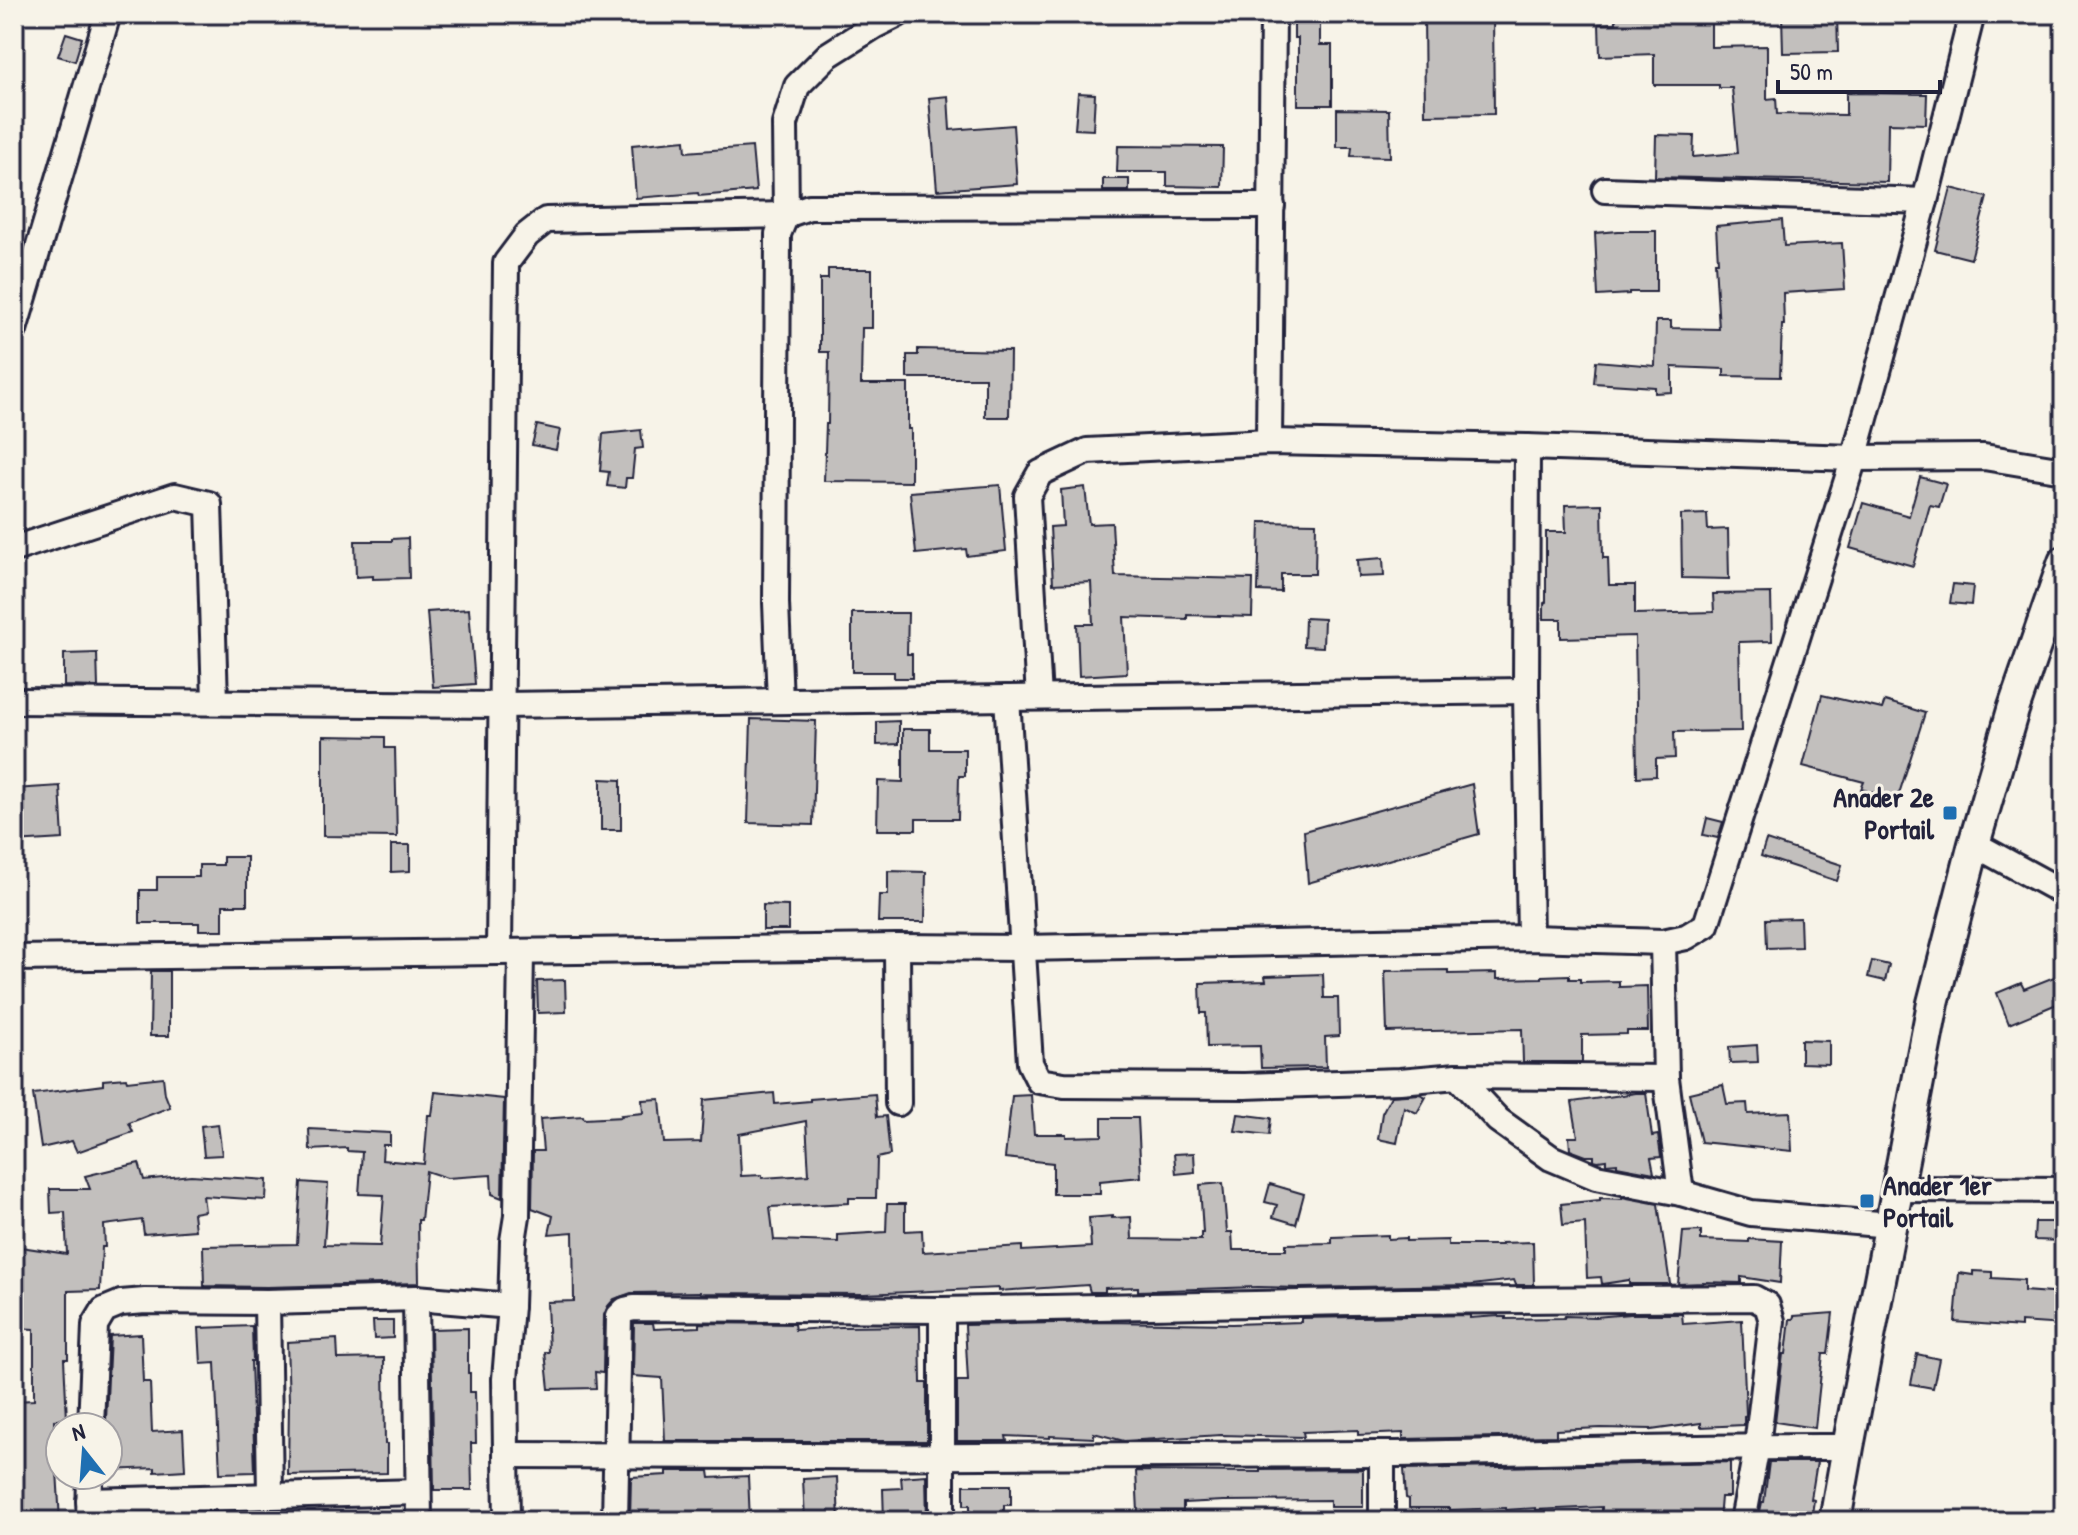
<svg xmlns="http://www.w3.org/2000/svg" width="2078" height="1535" font-family="'Patrick Hand',sans-serif">
	<rect width="100%" height="100%" fill="#f7f3e8"/>
	<filter id="ink" filterUnits="userSpaceOnUse"><feTurbulence type="fractalNoise" baseFrequency=".0125" numOctaves="2"/><feDisplacementMap in="SourceGraphic" scale="16" xChannelSelector="R" yChannelSelector="G"/><feConvolveMatrix kernelMatrix="1 2 1 2 8 2 1 2 1" color-interpolation-filters="sRGB"/></filter>
	<g filter="url(#ink)">
		<!-- building -->
		<g fill="#c2bfbd" stroke="#22223b" stroke-width="2" fill-rule="evenodd">
			<path d="M1294,14H1320V45H1332V105H1298V38H1294Z"/>
			<path d="M1424,14H1493L1494,114L1425,115Z"/>
			<path d="M1615,14H1711V47L1767,46V99L1776,98L1777,114L1846,115V93L1927,94L1926,124L1888,123L1887,182L1655,177L1656,135L1694,136L1693,157L1738,153L1732,88H1719V85H1654V54L1600,56L1599,24L1616,23Z"/>
			<path d="M1782,14H1837L1838,52L1783,53Z"/>
			<path d="M66,33L82,38L75,61L58,56Z"/>
			<path d="M1078,93L1095,94L1093,130L1075,129Z"/>
			<path d="M948,96L950,130L1013,125L1017,184L937,190L929,98Z"/>
			<path d="M1337,109L1389,110L1390,157L1351,156L1352,147H1337Z"/>
			<path d="M685,140L686,152L752,147L756,191L699,196L698,193L636,198L632,145Z"/>
			<path d="M1118,146L1223,147L1222,187L1167,186V172H1117Z"/>
			<rect x="1103" y="179" width="26" height="12"/>
			<path d="M1951,188L1987,197L1971,259L1935,250Z"/>
			<path d="M1782,220L1784,246L1842,243L1845,289L1783,293L1784,325H1782L1780,377L1724,376V369L1672,367V392L1655,393V387L1594,383L1596,361L1655,366L1656,321H1671V328L1719,329L1715,262H1718L1716,226Z"/>
			<path d="M1618,231H1656V292H1629V294L1598,296L1595,233Z"/>
			<path d="M828,269H872V328H862L861,384H908V429H911V482L824,481L826,424H828L829,352H820V279H828Z"/>
			<path d="M918,349L1010,351L1009,417H985V378H907V355H918Z"/>
			<path d="M537,425L560,430L556,450L532,445Z"/>
			<path d="M641,430L643,448L635,449L632,478H626L625,488L607,486L609,472L600,471L603,434Z"/>
			<path d="M1920,477L1946,484L1939,507L1930,505L1913,566L1850,548L1863,503L1909,516Z"/>
			<path d="M1000,485L1006,551L967,556L966,549L916,554L910,492Z"/>
			<path d="M1085,487L1089,524L1112,523L1115,576L1253,579L1252,617L1187,615V619L1124,617L1127,673L1079,676L1077,624H1093L1091,582L1053,584L1050,527L1063,526L1061,490Z"/>
			<path d="M1602,504L1603,558H1608L1609,585H1635V614L1714,612L1713,594L1771,593L1772,641L1739,642L1741,731L1674,732L1675,758L1656,759V776L1637,777L1635,636L1561,638V619H1544V603L1546,602V532H1566L1565,505Z"/>
			<path d="M1707,514L1708,530L1728,529L1729,579L1682,578L1681,515Z"/>
			<path d="M1260,522L1316,523L1315,574H1281V592L1258,591Z"/>
			<path d="M408,538L409,578L373,579V576L356,577L355,541H392V539Z"/>
			<path d="M1383,558L1384,576L1358,577L1357,560Z"/>
			<path d="M1953,584L1973,586L1971,605L1950,603Z"/>
			<path d="M469,609L475,684L433,687L427,612Z"/>
			<path d="M852,613H908L907,654H912V678H894V672H852Z"/>
			<path d="M1305,618L1324,619L1323,647L1304,646Z"/>
			<path d="M97,653L98,687L64,686V654Z"/>
			<path d="M1822,695L1882,709L1885,701L1925,713L1897,800L1861,789L1864,782L1803,766Z"/>
			<path d="M751,719L816,721L813,825L748,823Z"/>
			<path d="M899,721V744L877,745V722Z"/>
			<path d="M903,729H930V749H965V776H959L958,819H916V830H877L878,781L903,782Z"/>
			<path d="M323,736L385,737V748H395L397,837L323,836Z"/>
			<path d="M601,779L621,780V830H601Z"/>
			<path d="M1472,784L1479,834L1308,883L1304,831Z"/>
			<path d="M60,786L63,839L14,842V789Z"/>
			<path d="M1707,818L1723,822L1718,838L1703,835Z"/>
			<path d="M1766,840L1842,865L1837,881L1761,856Z"/>
			<path d="M391,845H410V871L391,872Z"/>
			<path d="M223,857H247V905H223V930H199V923H140V890H157V877H199V865H223Z"/>
			<path d="M888,871L926,872L925,922H878L879,895H888Z"/>
			<path d="M763,905L788,906V930H763Z"/>
			<path d="M1800,918L1801,947L1767,948L1766,919Z"/>
			<path d="M1872,961L1889,965L1885,981L1868,977Z"/>
			<path d="M1448,970V974L1497,973V979L1542,978V976L1569,975V979H1580V982L1619,981V987L1647,986L1648,1031H1627V1034L1582,1035V1062H1523L1522,1029L1387,1032L1385,971Z"/>
			<path d="M151,971H169V1036H150Z"/>
			<path d="M1323,974L1324,998H1338L1339,1036L1325,1037L1326,1067L1261,1068L1260,1046L1207,1047L1206,1013H1201L1200,983L1266,981L1265,976Z"/>
			<path d="M2059,975L2064,989V1001L2009,1024L1997,993L2021,983L2024,989Z"/>
			<path d="M565,980L566,1012L538,1013L537,981Z"/>
			<path d="M1801,1040L1829,1041V1064L1801,1063Z"/>
			<path d="M1757,1045L1758,1062L1730,1063L1729,1047Z"/>
			<path d="M163,1077L165,1094L170,1107L129,1123L133,1132L77,1152L72,1141L41,1148L33,1094L103,1085V1080L126,1078L127,1081Z"/>
			<path d="M1723,1085L1727,1104L1747,1103L1748,1114L1790,1112L1792,1151L1701,1142L1689,1093Z"/>
			<path d="M435,1092L504,1099L502,1198L492,1194L491,1175L447,1178L426,1171L421,1220H418L419,1283L267,1287L204,1286L203,1246L297,1244L301,1182L328,1184L324,1245L380,1246L384,1195L359,1194L362,1152L347,1151V1148L310,1150L309,1129L390,1133V1145H383L382,1160L424,1164L428,1115H432Z"/>
			<path d="M774,1093L775,1104L810,1101V1099L875,1094L877,1117L886,1116L890,1155L877,1158L876,1198H849V1203L770,1207L774,1240L838,1242V1235L886,1232L887,1204H905V1231L922,1230L923,1252L1022,1246V1251L1091,1247L1089,1218L1112,1216V1218L1131,1217L1132,1239L1201,1240V1233H1203L1200,1185L1223,1183L1227,1232H1232L1233,1250H1286V1244L1332,1243V1237L1388,1235V1239L1406,1238V1241L1448,1240V1245H1502L1501,1243L1533,1242L1534,1285H1516L1514,1280L1472,1285L1299,1288L1257,1287L1138,1291V1287L1105,1288V1292H1090L1088,1285L999,1291V1288L864,1294L700,1293V1292L631,1293L614,1299L608,1306L604,1315L603,1373L595,1372L596,1388L549,1389L545,1352H549L547,1302L574,1301L573,1232L549,1234L553,1216L532,1208L533,1151H543L540,1119L583,1116L584,1119L622,1117L621,1115L643,1113L642,1100L660,1099L664,1143L701,1142L704,1100ZM806,1121L809,1175L762,1178V1175L741,1176L739,1134Z"/>
			<path d="M1636,1093H1646L1652,1136L1658,1135L1661,1157L1651,1158L1654,1173L1617,1166V1163L1606,1164V1160L1598,1161L1594,1160V1156H1586L1570,1150L1569,1137H1578L1572,1102Z"/>
			<path d="M1420,1094L1426,1097L1417,1113L1404,1107L1397,1143L1378,1139L1382,1113L1391,1096Z"/>
			<path d="M1031,1095L1034,1134H1066V1137L1102,1136V1118H1138L1141,1177L1100,1181V1194H1053V1163L1005,1158L1012,1096Z"/>
			<path d="M1238,1114L1271,1118L1269,1135L1235,1131Z"/>
			<path d="M218,1124L222,1155L204,1156L201,1126Z"/>
			<path d="M1194,1153L1195,1172L1176,1174L1174,1154Z"/>
			<path d="M139,1163L144,1180L191,1175L267,1180L266,1200L203,1196L205,1211L193,1213L195,1230L144,1234L142,1220L104,1225L105,1247H102L100,1290L68,1291V1359H64L67,1419L54,1420L60,1521H14V1401L34,1400V1329L14,1328V1246L67,1254L65,1212L51,1213L50,1189H90L85,1176Z"/>
			<path d="M1270,1184L1304,1194L1296,1224L1273,1217L1277,1205L1265,1202Z"/>
			<path d="M1622,1197L1658,1204L1670,1284H1629V1280L1602,1284L1601,1277L1587,1278L1585,1223L1563,1225L1561,1204L1600,1200V1198L1622,1199Z"/>
			<path d="M2035,1222H2064V1241L2034,1240Z"/>
			<path d="M1701,1231V1240L1749,1242V1239L1782,1241L1780,1283L1741,1277V1283L1703,1282V1283L1678,1284L1683,1232Z"/>
			<path d="M1973,1271L1992,1272V1278L2024,1280V1291L2064,1294V1325L2021,1322V1327L1955,1322L1959,1273L1973,1275Z"/>
			<path d="M1833,1313L1828,1354H1823L1815,1428L1775,1422L1783,1354H1786L1790,1319H1793L1794,1316Z"/>
			<path d="M1630,1314H1682L1683,1324L1742,1320L1746,1414L1745,1417H1744V1425L1701,1427V1423L1651,1430V1429L1601,1428L1556,1430V1436L1499,1437L1403,1439V1433L1358,1435V1430L1303,1432L1304,1437L1221,1435L1124,1441L1094,1433V1438L1050,1436V1438L1006,1436L1007,1441H957V1381H968L965,1325L1105,1322L1232,1324L1301,1322V1318L1470,1315V1318L1499,1316V1317H1506V1319L1564,1318L1565,1316L1595,1317Z"/>
			<path d="M373,1321H393V1338L374,1339Z"/>
			<path d="M634,1323H653L654,1329L699,1327V1323L794,1324L795,1330L841,1327L920,1326L921,1383H927V1441H665L662,1378L633,1376Z"/>
			<path d="M252,1326L253,1361H251L255,1472L220,1473L215,1363L201,1364L199,1328Z"/>
			<path d="M468,1328V1373H470V1392H475L476,1443H471L472,1490H434L431,1329Z"/>
			<path d="M141,1334L143,1382H150L152,1432L183,1430L185,1470L155,1472V1468L108,1470V1425L106,1420L110,1336Z"/>
			<path d="M337,1339L338,1359L384,1358L385,1444H387V1473L288,1475L289,1402L287,1342Z"/>
			<path d="M1917,1354L1939,1359L1933,1388L1911,1384Z"/>
			<path d="M1730,1462V1497H1721L1719,1521H1602V1507L1536,1510V1508L1506,1510V1508L1449,1510V1508H1409V1499L1406,1498L1404,1469Z"/>
			<path d="M1769,1462H1817L1811,1499L1814,1500L1811,1521H1758L1762,1502H1764Z"/>
			<path d="M1363,1469V1507H1330V1500L1224,1501L1183,1503V1511L1138,1512L1136,1471L1260,1472V1470Z"/>
			<path d="M667,1471H709L710,1478L748,1476L750,1521H630L631,1477L667,1475Z"/>
			<path d="M926,1475L927,1521H884L883,1489L902,1488L901,1477Z"/>
			<path d="M837,1477L839,1521H805L803,1479Z"/>
			<path d="M964,1485H1011V1505H1004V1517H970V1505H964Z"/>
		</g>
		<g fill="none" stroke-linecap="round" stroke-linejoin="round">
			<!-- minor casing -->
			<g stroke="#22223b" stroke-width="30">
				<g id="minor">
					<path d="M1605,190L1925,201"/>
					<path d="M14,330L108,14"/>
					<path d="M1269,442L1273,14"/>
					<path d="M1527,447L1526,691L1530,938"/>
					<path d="M14,549L175,496L209,504L215,701"/>
					<path d="M1039,697L1027,496L1040,473L1087,451L1269,442L1527,447L1854,458L1984,457L2064,470"/>
					<path d="M1007,698L1030,1063L1039,1081L1064,1085L1245,1086L1400,1081L1457,1076L1666,1078"/>
					<path d="M14,701L502,705L1526,691"/>
					<path d="M780,701L776,603L778,234L786,215L785,124L797,86L828,55L874,26L898,14"/>
					<path d="M1974,844L2064,893"/>
					<path d="M1663,942L1666,1078L1681,1193"/>
					<path d="M897,947L898,1103"/>
					<path d="M499,951L506,263L527,235L546,220L786,215L809,207L1272,206"/>
					<path d="M14,958L897,947L1023,948L1530,938L1663,942L1686,937L1706,925L1854,458L1925,201L1972,14"/>
					<path d="M1457,1076L1498,1120L1551,1158L1596,1177L1681,1193L1751,1213L1890,1225"/>
					<path d="M1897,1189L2064,1190"/>
					<path d="M416,1298L419,1521"/>
					<path d="M267,1302L270,1495"/>
					<path d="M91,1427L95,1325L104,1310L121,1303L145,1301L267,1302L416,1298L511,1306"/>
					<path d="M506,1455C798,1457 1090,1457 1382,1454C1538,1452 1693,1446 1848,1447"/>
					<path d="M89,1501L418,1492"/>
					<path d="M89,1521L90,1475"/>
					<path d="M507,1521L505,1379L511,1306L513,1241L517,1216L521,953"/>
					<path d="M615,1521L619,1316L625,1310L634,1308L942,1310L1404,1301L1754,1298L1767,1305L1772,1321L1757,1446L1743,1521"/>
					<path d="M942,1521V1310"/>
					<path d="M1382,1521V1454"/>
				</g>
			</g>
			<!-- tertiary casing -->
			<g stroke="#22223b" stroke-width="36">
				<path id="tertiary" d="M1835,1521L1848,1447L1933,1003L1974,844L2013,710L2064,562"/>
			</g>
			<!-- minor -->
			<use href="#minor" stroke="#f7f3e8" stroke-width="24"/>
			<!-- tertiary -->
			<use href="#tertiary" stroke="#f7f3e8" stroke-width="30"/>
		</g>
	</g>
	<!-- markers -->
	<g fill="#1f6fb2" stroke="#f7f3e8" stroke-width="3">
		<rect x="1942" y="805" width="16" height="16" rx="4"/>
		<rect x="1859" y="1193" width="16" height="16" rx="4"/>
	</g>
	<g text-anchor="middle" stroke-width="6" stroke-linejoin="round" paint-order="stroke">
		<!-- poi labels -->
		<g font-size="28" font-weight="bold" fill="#22223b" stroke="#f7f3e8" text-anchor="end">
			<text x="1934" y="807">Anader 2e<tspan x="1934" dy="32">Portail</tspan></text>
			<text x="1883" y="1195" text-anchor="start">Anader 1er<tspan x="1883" dy="32">Portail</tspan></text>
		</g>
	</g>
	<!-- margin -->
	<rect width="2078" height="1535" fill="none" stroke="#f7f3e8" stroke-width="48"/>
	<rect x="24" y="24" width="2030" height="1487" fill="none" stroke="#22223b" stroke-width="3" filter="url(#ink)"/>
	<!-- north arrow -->
	<g transform="translate(84 1451) rotate(343)"><circle r="38" fill="#f7f3e8" stroke="#a29fa3" stroke-width="2"/>
	<path d="M0-6L14 30L0 20L-14 30Z" fill="#1f6fb2"/>
	<text y="-12" font-size="22" font-weight="bold" text-anchor="middle" fill="#22223b">N</text>
	</g>
	<!-- scale -->
	<path d="M1778 80v12h162v-12" fill="none" stroke="#22223b" stroke-width="4"/>
	<text x="1790" y="80" font-size="24" fill="#22223b" stroke="#f7f3e8" stroke-width="6" paint-order="stroke">50 m</text>
</svg>
